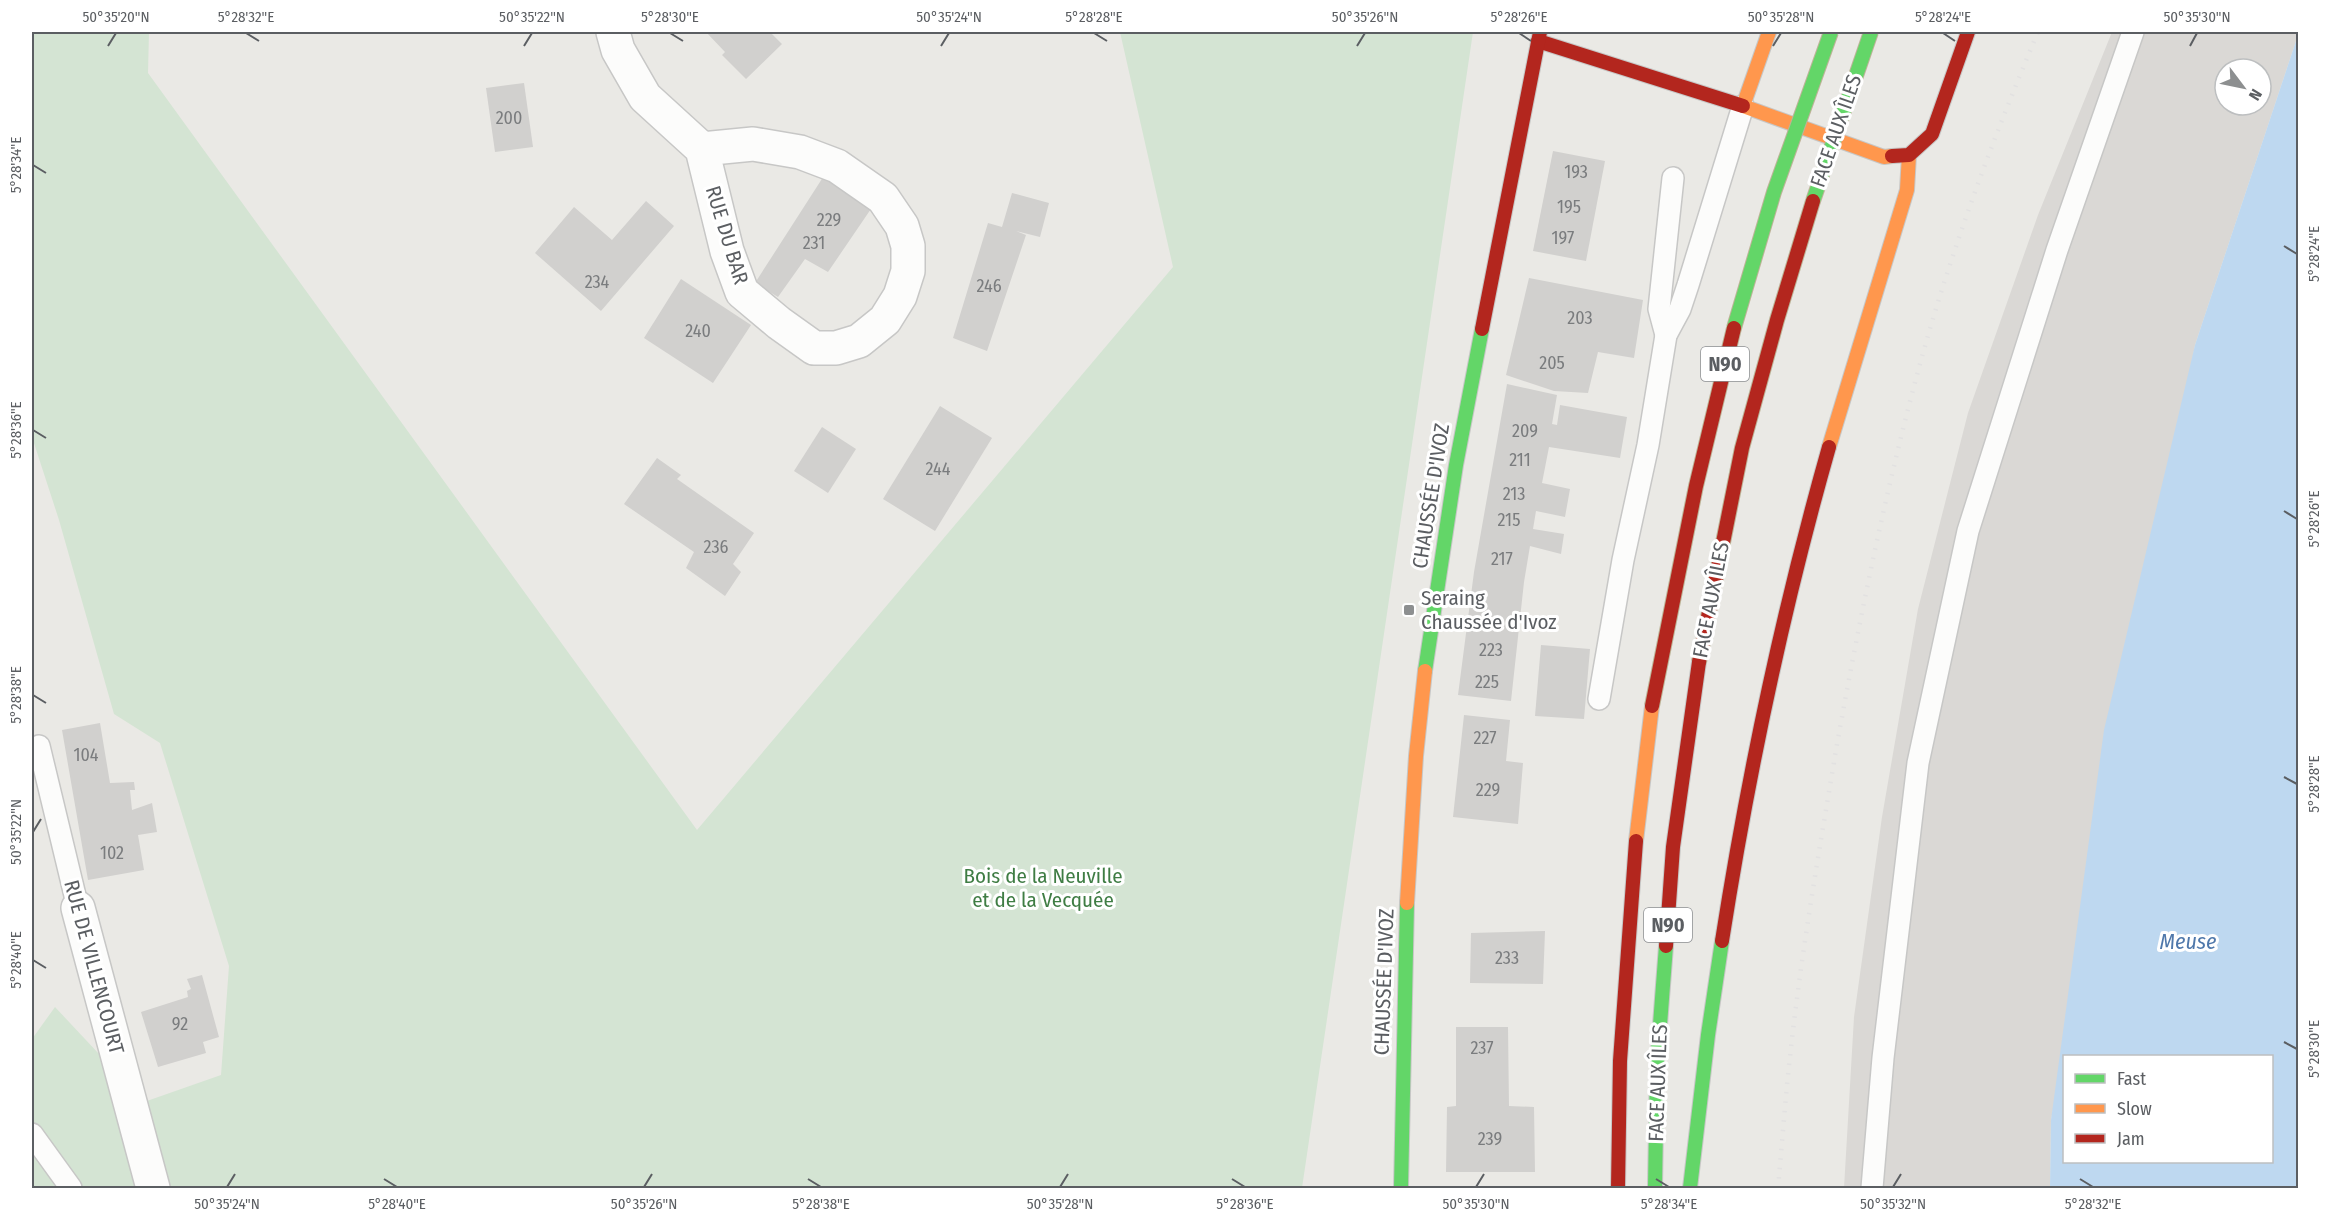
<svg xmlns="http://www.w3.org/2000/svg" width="2330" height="1220" font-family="'Fira Sans Condensed',sans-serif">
	<rect width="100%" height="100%" fill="#eae9e5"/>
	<!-- industrial -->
	<path fill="#dad8d5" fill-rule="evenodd" d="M2112,32H2298V35L2195,345L2051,1120L2050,1188H1844L1854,1017L1882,817L1918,609L1968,413L2038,215ZM2225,69H2261V105H2225Z"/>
	<!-- green -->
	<path fill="#d4e4d3" d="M32,32H149L148,73L697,830L1173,267L1120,32H1473L1302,1188H32V1039L55,1007L144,1102L221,1075L229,966L160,743L114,714L59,520L32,437Z"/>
	<!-- water -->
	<path fill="#bed8f0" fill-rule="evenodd" d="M2298,35V1188H2050L2051,1120L2104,730L2195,345ZM2064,1056H2272V1162H2064Z"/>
	<!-- building -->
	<g fill="#d1d0ce">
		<path d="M706,32H770L782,44L746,79L722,55L725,52Z"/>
		<path d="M524,83L533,147L495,152L486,88Z"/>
		<path d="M1553,151L1605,161L1586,261L1533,251Z"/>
		<path d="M827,171L875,203L828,272L805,259L778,297L755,283Z"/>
		<path d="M1012,193L1049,203L1040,237L1016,231L1026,235L987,351L953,338L988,223L1002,227Z"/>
		<path d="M646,201L674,226L601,311L535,253L574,207L612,240Z"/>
		<path d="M1529,278L1643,300L1634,358L1598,352L1588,393L1554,391L1506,375Z"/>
		<path d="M681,279L751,325L713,383L644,338Z"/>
		<path d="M1507,384L1557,395L1552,424L1557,425L1560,405L1627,417L1620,458L1549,447L1542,483L1570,489L1565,517L1536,511L1533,529L1564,534L1561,554L1530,546L1524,582L1511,701L1458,695L1474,572Z"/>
		<path d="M940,406L992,438L935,531L883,499Z"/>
		<path d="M822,427L856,449L828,493L794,471Z"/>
		<path d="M657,458L681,475L677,479L754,533L733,564L741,572L725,596L686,568L694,552L624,504Z"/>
		<path d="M1541,645L1590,649L1584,719L1535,716Z"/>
		<path d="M1464,715L1510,720L1506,761L1523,763L1518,824L1453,817Z"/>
		<path d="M100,723L110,783L134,782L135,790H130L132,810L152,803L157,832L138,835L144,870L88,880L62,730Z"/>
		<path d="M1545,931L1543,984L1470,983L1471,933Z"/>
		<path d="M202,975L219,1037L203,1042L206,1053L158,1067L141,1012L188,997L187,991L191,989L187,979Z"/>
		<path d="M1456,1027H1508L1509,1106L1534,1107L1535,1172H1446L1447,1107L1456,1106Z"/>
	</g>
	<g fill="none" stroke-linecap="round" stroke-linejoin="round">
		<!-- lane casing -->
		<g stroke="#c7c7c6" stroke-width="24">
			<g id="lane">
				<path d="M1666,335L1659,309L1673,178"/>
				<path d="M1599,699L1623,560L1648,445L1666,335L1680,309L1688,285L1743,106"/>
				<path d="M39,746L78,908"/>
				<path d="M32,1134L71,1188"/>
				<path d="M1872,1188L1883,1058L1918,763L1968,531L2057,250L2133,32"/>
			</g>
		</g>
		<!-- street casing -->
		<g stroke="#c7c7c6" stroke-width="36">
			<g id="street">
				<path d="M613,32L618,50L645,97L702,149L727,251L742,292L779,323L814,348H836L859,341L885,320L900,296L908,271V246L902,226L883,198L837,166L800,152L753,144L702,149"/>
				<path d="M78,908L153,1188"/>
			</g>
		</g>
		<!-- fast casing -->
		<g stroke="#c7c7c6" stroke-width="16">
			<g id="fast">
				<path d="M1425,671L1456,465L1482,329"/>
				<path d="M1401,1188L1407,903"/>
				<path d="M1655,1188L1657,1064L1666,946"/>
				<path d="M1690,1188L1708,1035L1722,941"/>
			</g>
		</g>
		<!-- slow casing -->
		<g stroke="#c7c7c6" stroke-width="16">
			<g id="slow">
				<path d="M1769,32L1743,106L1884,157L1892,156"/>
				<path d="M1829,447L1907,190L1909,155"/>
				<path d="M1636,841L1652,706"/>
				<path d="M1407,903L1416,756L1425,671"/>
			</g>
		</g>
		<!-- jam casing -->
		<g stroke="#c7c7c6" stroke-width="16">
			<g id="jam">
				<path d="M1538,41L1743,106"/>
				<path d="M1892,156L1909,155L1932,134L1968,32"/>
				<path d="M1482,329L1540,32"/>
				<path d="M1722,941C1748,775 1783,609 1829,447"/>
				<path d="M1666,946L1673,847L1699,662"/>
				<path d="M1618,1188L1620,1061L1636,841"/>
			</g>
		</g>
		<!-- lane -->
		<use href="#lane" stroke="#fcfcfb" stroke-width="21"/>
		<!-- street -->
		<use href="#street" stroke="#fcfcfb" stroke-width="33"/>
		<!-- fast -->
		<use href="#fast" stroke="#63d668" stroke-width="14"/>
		<!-- slow -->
		<use href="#slow" stroke="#ff974d" stroke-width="14"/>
		<!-- jam -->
		<use href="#jam" stroke="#b3261e" stroke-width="14"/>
		<!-- rail -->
		<path stroke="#e2e1e1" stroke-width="4.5" stroke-dasharray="1.5 8" stroke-linecap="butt" d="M1778,1188C1782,1145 1785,1101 1790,1057C1801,954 1819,852 1836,750C1860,616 1887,483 1923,353C1954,243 1994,136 2038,32"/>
		<!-- fast-bridge casing -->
		<g stroke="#bcb397" stroke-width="16" stroke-linecap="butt">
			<g id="fast-bridge">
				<path d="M1813,201L1871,32"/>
				<path d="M1734,328L1774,192L1831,32"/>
			</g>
		</g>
		<!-- jam-bridge casing -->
		<g stroke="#bcb397" stroke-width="16" stroke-linecap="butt">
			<g id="jam-bridge">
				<path d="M1699,662L1742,448L1777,320L1813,201"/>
				<path d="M1652,706L1696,486L1734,328"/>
			</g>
		</g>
		<!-- fast-bridge -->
		<use href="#fast-bridge" stroke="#63d668" stroke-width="14"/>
		<!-- jam-bridge -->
		<use href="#jam-bridge" stroke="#b3261e" stroke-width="14"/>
	</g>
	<!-- ticks -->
	<path fill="none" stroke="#5b5e62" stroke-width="2" d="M246,33L259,41M670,33L683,41M1094,33L1107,41M1519,33L1531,41M1943,33L1955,41M108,46L116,33M524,46L532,33M941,46L949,33M1357,46L1365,33M1773,46L1781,33M2190,46L2197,33M33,165L46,173M2284,246L2297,254M33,430L46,438M2284,511L2297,519M33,695L46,703M2284,777L2297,784M33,832L41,819M33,960L46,968M2284,1042L2297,1049M384,1179L397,1187M808,1179L821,1187M1232,1179L1245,1187M1656,1179L1669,1187M2080,1179L2093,1187M227,1187L235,1174M644,1187L652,1174M1060,1187L1068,1174M1476,1187L1484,1174M1893,1187L1901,1174"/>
	<!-- markers -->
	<rect fill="#8d8f90" stroke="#fff" stroke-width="2" x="1403" y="604" width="12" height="12" rx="3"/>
	<g text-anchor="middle" stroke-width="6" stroke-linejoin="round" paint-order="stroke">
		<!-- number labels -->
		<g font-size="18" fill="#7a7c7e">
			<text x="509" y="124">200</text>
			<text x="1576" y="178">193</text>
			<text x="1569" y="213">195</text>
			<text x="829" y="226">229</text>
			<text x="1563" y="244">197</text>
			<text x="814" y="249">231</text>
			<text x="597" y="288">234</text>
			<text x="989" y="292">246</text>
			<text x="1580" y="324">203</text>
			<text x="698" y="337">240</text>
			<text x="1552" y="369">205</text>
			<text x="1525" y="437">209</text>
			<text x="1520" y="466">211</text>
			<text x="938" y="475">244</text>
			<text x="1514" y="500">213</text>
			<text x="1509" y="526">215</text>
			<text x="716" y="553">236</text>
			<text x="1502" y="565">217</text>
			<text x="1491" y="656">223</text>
			<text x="1487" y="688">225</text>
			<text x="1485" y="744">227</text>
			<text x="86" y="761">104</text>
			<text x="1488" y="796">229</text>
			<text x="112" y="859">102</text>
			<text x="1507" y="964">233</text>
			<text x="180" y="1030">92</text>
			<text x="1482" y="1054">237</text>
			<text x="1490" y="1145">239</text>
		</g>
		<!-- shield labels -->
		<g fill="#fff" stroke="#8c8e91" stroke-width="1.5">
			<rect x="1701" y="347" width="48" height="34" rx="4.5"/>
			<rect x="1644" y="908" width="48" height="34" rx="4.5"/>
		</g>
		<g font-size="20" font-weight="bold" fill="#5b5e62">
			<text x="1725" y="371">N90</text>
			<text x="1668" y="932">N90</text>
		</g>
		<!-- street labels -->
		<g font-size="21" fill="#5b5e62" stroke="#fff">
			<text transform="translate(1836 131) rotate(-71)" y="7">FACE AUX ÎLES</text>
			<text transform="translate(727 235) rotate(73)" y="7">RUE DU BAR</text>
			<text transform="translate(1431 496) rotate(-81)" y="7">CHAUSSÉE D'IVOZ</text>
			<text transform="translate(1711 600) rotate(-79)" y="7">FACE AUX ÎLES</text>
			<text transform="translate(94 967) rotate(75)" y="7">RUE DE VILLENCOURT</text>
			<text transform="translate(1384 982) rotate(-88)" y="7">CHAUSSÉE D'IVOZ</text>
			<text transform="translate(1658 1083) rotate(-88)" y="7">FACE AUX ÎLES</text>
		</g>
		<!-- poi labels -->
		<g font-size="21" fill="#5b5e62" stroke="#fff" text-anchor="start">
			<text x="1421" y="605">Seraing<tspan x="1421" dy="24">Chaussée d'Ivoz</tspan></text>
		</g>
		<!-- park labels -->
		<g font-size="21" fill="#3f7d44" stroke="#fff">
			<text x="1043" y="883">Bois de la Neuville<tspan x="1043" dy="24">et de la Vecquée</tspan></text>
		</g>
		<!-- water labels -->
		<g font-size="22" font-style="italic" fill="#4f78ab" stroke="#fff">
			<text x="2188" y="949">Meuse</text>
		</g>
	</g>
	<!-- border -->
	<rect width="2330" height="1220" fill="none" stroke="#ffffff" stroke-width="66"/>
	<!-- legend -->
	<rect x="2063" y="1055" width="210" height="108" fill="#ffffff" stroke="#bdbfc0" stroke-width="1.5"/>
	<rect x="2075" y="1074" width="30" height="9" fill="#63d668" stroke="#bdbfc0" stroke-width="1.5"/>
	<text x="2117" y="1085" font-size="18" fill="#5b5e62">Fast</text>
	<rect x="2075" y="1104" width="30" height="9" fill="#ff974d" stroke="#bdbfc0" stroke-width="1.5"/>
	<text x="2117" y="1115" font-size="18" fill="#5b5e62">Slow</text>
	<rect x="2075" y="1134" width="30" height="9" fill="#b3261e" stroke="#bdbfc0" stroke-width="1.5"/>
	<text x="2117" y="1145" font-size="18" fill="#5b5e62">Jam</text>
	<!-- north arrow -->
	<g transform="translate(2243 87) rotate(122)"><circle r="28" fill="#ffffff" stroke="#bdbfc0" stroke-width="1.5"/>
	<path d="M0-4.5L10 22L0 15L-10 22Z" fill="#8d8f90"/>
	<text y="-9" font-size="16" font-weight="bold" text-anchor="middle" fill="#5b5e62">N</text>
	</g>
	<rect x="33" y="33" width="2264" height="1154" fill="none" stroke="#5b5e62" stroke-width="2"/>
	<g font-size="15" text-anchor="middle" fill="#5b5e62">
		<text x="116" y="22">50°35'20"N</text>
		<text x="246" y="22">5°28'32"E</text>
		<text x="532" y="22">50°35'22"N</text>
		<text x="670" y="22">5°28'30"E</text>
		<text x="949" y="22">50°35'24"N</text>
		<text x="1094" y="22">5°28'28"E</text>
		<text x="1365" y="22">50°35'26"N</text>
		<text x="1519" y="22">5°28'26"E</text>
		<text x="1781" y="22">50°35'28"N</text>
		<text x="1943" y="22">5°28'24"E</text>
		<text x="2197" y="22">50°35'30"N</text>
		<text transform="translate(16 165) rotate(-90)" y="5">5°28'34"E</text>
		<text transform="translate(2314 254) rotate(-90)" y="5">5°28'24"E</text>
		<text transform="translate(16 430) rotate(-90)" y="5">5°28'36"E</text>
		<text transform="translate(2314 519) rotate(-90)" y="5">5°28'26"E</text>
		<text transform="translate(16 695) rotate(-90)" y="5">5°28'38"E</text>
		<text transform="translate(2314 784) rotate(-90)" y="5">5°28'28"E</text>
		<text transform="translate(16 832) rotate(-90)" y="5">50°35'22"N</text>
		<text transform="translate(16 960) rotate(-90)" y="5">5°28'40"E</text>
		<text transform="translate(2314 1049) rotate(-90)" y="5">5°28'30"E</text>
		<text x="227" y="1209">50°35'24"N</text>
		<text x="397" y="1209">5°28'40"E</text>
		<text x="644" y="1209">50°35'26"N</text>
		<text x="821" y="1209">5°28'38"E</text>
		<text x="1060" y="1209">50°35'28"N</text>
		<text x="1245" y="1209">5°28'36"E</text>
		<text x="1476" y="1209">50°35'30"N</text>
		<text x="1669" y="1209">5°28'34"E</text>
		<text x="1893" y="1209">50°35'32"N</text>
		<text x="2093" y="1209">5°28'32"E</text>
	</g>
</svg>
